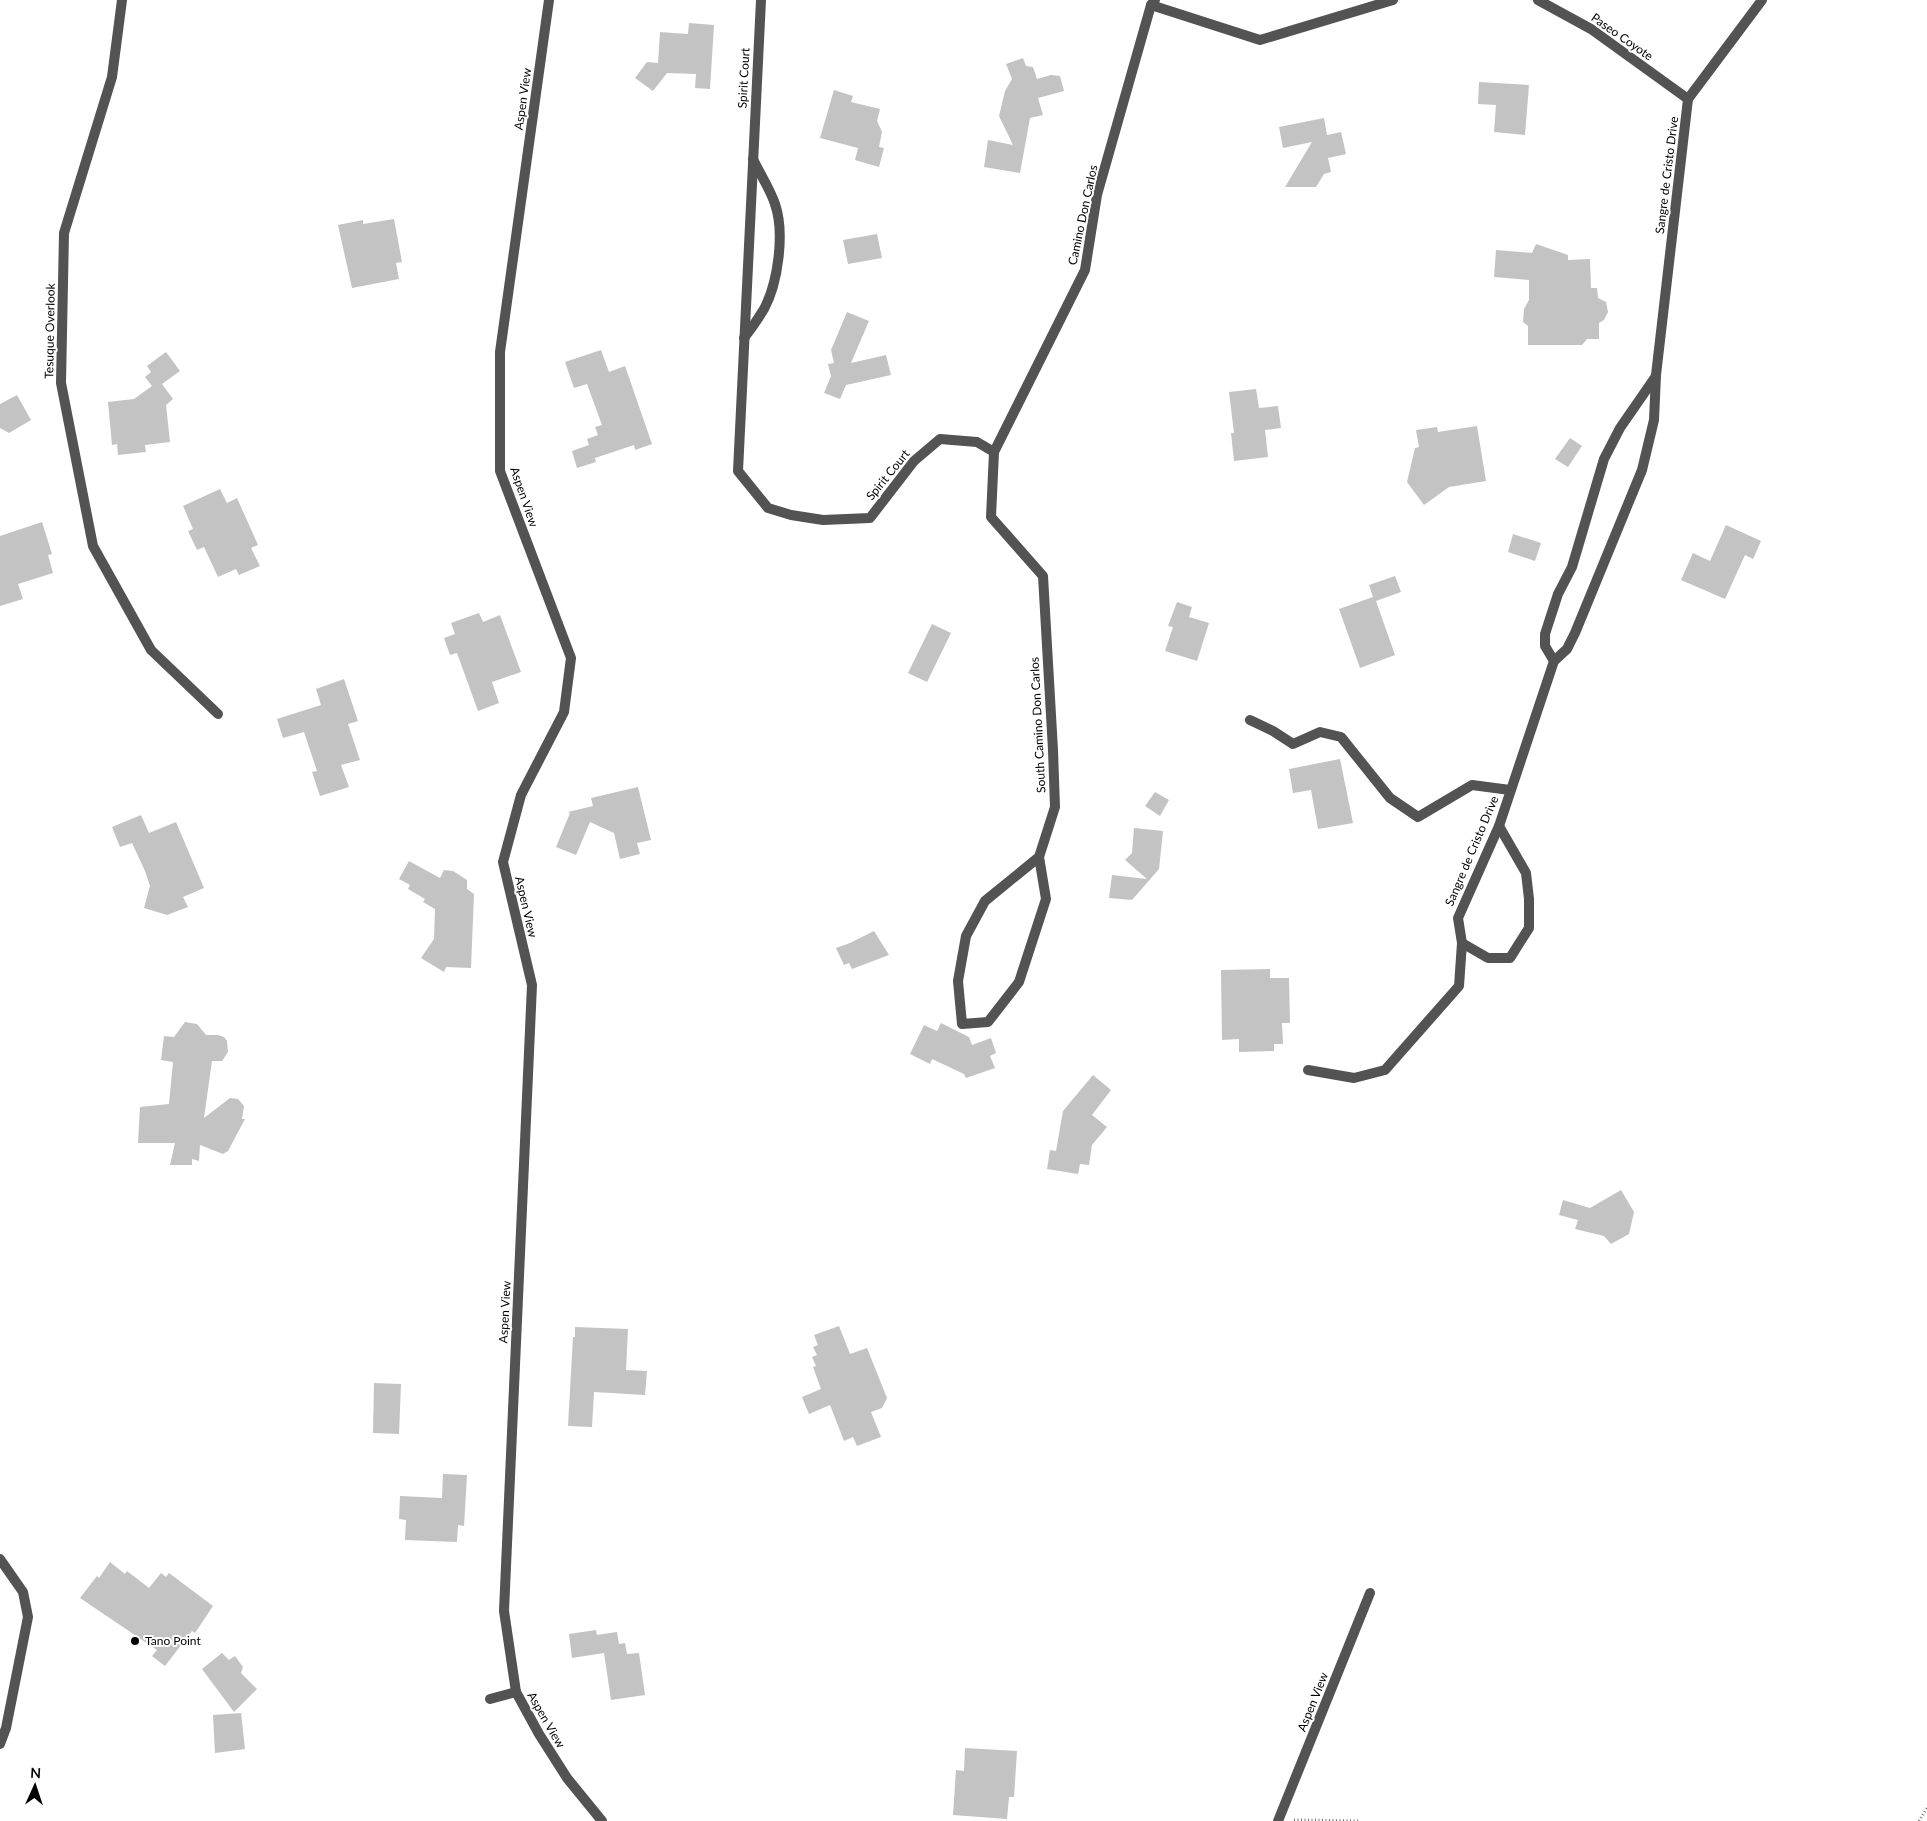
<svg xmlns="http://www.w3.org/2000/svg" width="1927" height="1821" font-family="Lato,sans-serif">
	<rect width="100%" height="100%" fill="#fff"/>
	<!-- building -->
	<g fill="#c3c3c3">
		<path d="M689,23L714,25L710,89L695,88L696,74L667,73L653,91L635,78L647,62L658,63L660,32L688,34Z"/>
		<path d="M1023,58L1026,66L1033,67L1037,79L1051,75L1060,76L1064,91L1038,98L1043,115L1030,118L1020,173L984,167L988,140L1013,145L999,116L1005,91L1012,79L1006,64Z"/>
		<path d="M1479,82L1529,85L1525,135L1494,132L1496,105L1478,104Z"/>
		<path d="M834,90L853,96L851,102L880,109L877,121L882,132L879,147L884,148L879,167L855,160L858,148L820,138Z"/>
		<path d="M1324,118L1327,135L1341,132L1346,154L1328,158L1331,172L1324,174L1316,187H1285L1312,142L1283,148L1279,127Z"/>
		<path d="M394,219L402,262L396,263L399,279L352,288L338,225L363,220V224Z"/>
		<path d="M877,234L882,258L848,264L843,240Z"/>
		<path d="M1536,244L1568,255V260L1590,259L1591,288H1597L1598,298L1606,302L1608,312L1604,320L1599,323V339H1587L1582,345H1528V326L1523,322L1524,309L1529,300V280L1494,277L1496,250L1532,253Z"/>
		<path d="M847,312L869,321L851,363L886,355L891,375L846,385L840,399L824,393L831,376L828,364L834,363L831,350Z"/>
		<path d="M601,350L609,372L625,366L652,444L635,450L634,445L595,458L596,462L577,468L572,451L589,445L587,439L598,435L595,427L602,425L587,384L574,388L565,362Z"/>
		<path d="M166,352L180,371L162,384L173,399L166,405L170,442L145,445L146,452L118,455L117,444L112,445L108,402L134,399L152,386L145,377L151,372L147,366Z"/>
		<path d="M1256,389L1259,408L1278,406L1281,428L1265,430L1268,457L1234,461L1231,433H1234L1229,392Z"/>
		<path d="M17,395L31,420L9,433L0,428V404Z"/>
		<path d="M1477,426L1486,481L1449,487L1424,505L1407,482L1415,448L1419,447L1416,430L1437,427L1438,432Z"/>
		<path d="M1570,438L1582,446L1568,467L1555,459Z"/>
		<path d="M220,489L227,503L237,498L258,545L251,548L260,566L239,575L236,569L218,577L204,547L197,550L188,531L193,529L183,506Z"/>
		<path d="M42,522L52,554L48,555L53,573L18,584L23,599L0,606V536Z"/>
		<path d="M1726,525L1761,541L1753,559L1745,555L1725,599L1681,580L1693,553L1710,561Z"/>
		<path d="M1513,534L1541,543L1535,561L1508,552Z"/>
		<path d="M1395,576L1401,592L1376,601L1395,655L1360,668L1339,609L1373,597L1369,585Z"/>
		<path d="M1177,602L1192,607L1189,617L1209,623L1197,661L1165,651L1173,627L1168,626Z"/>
		<path d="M479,613L483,622L500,615L521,672L492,682L499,703L478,711L457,653L450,655L444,638L455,634L451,623Z"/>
		<path d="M932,624L951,633L927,682L908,673Z"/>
		<path d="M344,679L358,721L348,724L360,760L341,765L349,787L320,796L312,772L317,771L304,732L283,738L277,719L321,705L316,689Z"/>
		<path d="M1340,759L1353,823L1318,829L1311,790L1293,793L1289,769Z"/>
		<path d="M638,787L651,840L637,843L640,854L620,859L614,833L590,822L576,855L556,847L570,813L568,812L593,806L591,798Z"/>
		<path d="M1155,792L1169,800L1160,816L1145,806Z"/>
		<path d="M141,815L149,833L176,822L204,888L183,897L188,907L167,915L144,908L150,886L145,871L132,843L120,847L112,827Z"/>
		<path d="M1134,828L1163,831L1159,869L1132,900L1109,898L1112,875L1147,879L1125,860L1132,853Z"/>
		<path d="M409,861L440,878L444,870L453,871L467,880V889L474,894L471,968L446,967L444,972L421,958L434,939L435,909L423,902L425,899L408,889L410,885L399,879Z"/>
		<path d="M874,931L889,955L852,969L849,963L844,965L836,948L850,943Z"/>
		<path d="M1270,969V978H1289L1290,1023H1282L1283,1044H1274V1051L1239,1052V1039L1222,1040L1221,970Z"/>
		<path d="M185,1022L197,1024L206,1035H218L224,1037L227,1041L228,1052L222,1061H212L204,1118L230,1098L238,1099L244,1106L242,1119H245L228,1151L223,1154L200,1145L199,1161L192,1159V1165H170L175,1143H138L140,1107L169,1104L173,1062L161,1060L164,1036L174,1037Z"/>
		<path d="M941,1023L969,1037L972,1045L991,1038L996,1053L990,1056L995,1068L966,1078L964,1074L932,1059L930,1064L910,1054L924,1025L937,1031Z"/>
		<path d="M1093,1075L1111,1090L1092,1115L1107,1127L1092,1145L1089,1165L1080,1164L1078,1174L1047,1169L1050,1150L1056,1151L1063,1111Z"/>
		<path d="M1621,1190L1634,1212L1629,1234L1611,1244L1604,1236L1575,1229L1578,1220L1559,1215L1563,1200L1590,1208Z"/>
		<path d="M839,1326L850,1354L867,1348L887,1398L882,1408L871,1412L881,1437L857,1446L853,1437L844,1441L830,1405L809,1414L802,1397L821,1389L813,1367L816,1366L812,1357L817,1355L813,1347L818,1345L814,1335Z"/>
		<path d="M575,1327L628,1329L626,1370L647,1371L645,1395L594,1392L592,1427L568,1426L573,1337H575Z"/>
		<path d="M374,1383L401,1384L399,1434L373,1433Z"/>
		<path d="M443,1474L467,1475L464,1526L458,1525L457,1542L405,1540L406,1520L399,1519L400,1496L442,1498Z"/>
		<path d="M110,1562L125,1574L127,1571L149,1588L161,1573L166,1577L169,1573L213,1606L195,1633L192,1631L165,1666L152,1656L157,1650L80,1598L97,1576L99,1578Z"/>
		<path d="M596,1630L597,1635L617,1632L619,1644L625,1643L627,1654L639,1653L645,1695L611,1700L604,1653L572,1658L569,1634Z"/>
		<path d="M222,1653L229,1660L235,1656L243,1667L241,1673L257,1689L234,1712L202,1669Z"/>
		<path d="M241,1713L245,1749L215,1753L213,1715Z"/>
		<path d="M965,1748L1017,1751L1014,1797H1009L1007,1819L953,1815L956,1770L964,1771Z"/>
	</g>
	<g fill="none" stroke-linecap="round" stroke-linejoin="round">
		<!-- path -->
		<g stroke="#757575" stroke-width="3" stroke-dasharray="1 2.5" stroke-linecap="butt">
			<path d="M1294,1820L1360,1821"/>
			<path d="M1919,1821L1927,1808"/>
		</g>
		<!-- street -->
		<g stroke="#535353" stroke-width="10">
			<path d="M122,0L112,77L64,233L61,383L93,546L151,650L218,714"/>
			<path d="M549,0L500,352V471L571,658L564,712L521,795L503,862L532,985L504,1611L516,1692L539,1734L567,1778L602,1821"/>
			<path d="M761,0L738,471L768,508L791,515L823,520L870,518L914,461L940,439L977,442L994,452"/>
			<path d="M1538,0L1591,29L1688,99"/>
			<path d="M1151,5L1260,40L1393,0"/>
			<path d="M744,338C751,329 758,319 764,309C778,283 785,233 775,204C770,189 760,174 753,159"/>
			<path d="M1554,661L1545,646V634L1558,594L1572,567L1604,459L1620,428L1656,376"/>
			<path d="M1250,720L1273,731L1293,744L1320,732L1341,737L1390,798L1418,817L1472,785L1510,790"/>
			<path d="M1039,857L985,901L966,936L958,981L962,1024L988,1022L1019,982L1046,899L1039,857L1055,807L1053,750L1043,576L991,517L994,452L1085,270L1097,195L1151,5L1155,0"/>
			<path d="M1462,943L1488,958H1510L1529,928V899L1526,873L1499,826"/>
			<path d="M1308,1070L1354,1078L1385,1070L1459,986L1462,943L1458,918L1499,826L1554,661L1567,649L1575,633L1642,470L1654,420L1656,375L1688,99L1762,0"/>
			<path d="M0,1559L23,1592L28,1617L6,1728L0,1744"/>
			<path d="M490,1699L516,1692"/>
			<path d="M1278,1821L1370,1593"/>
		</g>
	</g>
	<!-- markers -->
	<circle fill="#000" stroke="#fff" stroke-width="2" cx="135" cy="1641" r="5"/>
	<g text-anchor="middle" stroke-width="4" stroke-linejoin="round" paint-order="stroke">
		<!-- street labels -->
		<g font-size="12" fill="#000" stroke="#fff">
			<text transform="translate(1622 37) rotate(35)" y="4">Paseo Coyote</text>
			<text transform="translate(744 78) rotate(-87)" y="4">Spirit Court</text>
			<text transform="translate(523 99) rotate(-82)" y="4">Aspen View</text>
			<text transform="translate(1667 175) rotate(-83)" y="4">Sangre de Cristo Drive</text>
			<text transform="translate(1083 215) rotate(-78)" y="4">Camino Don Carlos</text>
			<text transform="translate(50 331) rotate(-89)" y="4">Tesuque Overlook</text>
			<text transform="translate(888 475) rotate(-51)" y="4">Spirit Court</text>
			<text transform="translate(524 497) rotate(71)" y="4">Aspen View</text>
			<text transform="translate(1038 725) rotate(-93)" y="4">South Camino Don Carlos</text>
			<text transform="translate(1472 851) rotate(-67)" y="4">Sangre de Cristo Drive</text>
			<text transform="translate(526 907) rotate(77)" y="4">Aspen View</text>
			<text transform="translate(505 1312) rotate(-87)" y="4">Aspen View</text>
			<text transform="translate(1313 1702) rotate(-68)" y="4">Aspen View</text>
			<text transform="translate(546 1720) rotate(60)" y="4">Aspen View</text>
		</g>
		<!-- poi labels -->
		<g font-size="12" fill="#000" stroke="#fff" text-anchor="start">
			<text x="145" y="1645">Tano Point</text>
		</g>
	</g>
	<!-- north arrow -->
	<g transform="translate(35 1786) rotate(3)" stroke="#ffffff" stroke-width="4" paint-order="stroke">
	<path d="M0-4L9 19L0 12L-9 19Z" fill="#000000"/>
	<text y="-8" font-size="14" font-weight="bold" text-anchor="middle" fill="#000000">N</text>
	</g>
</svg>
